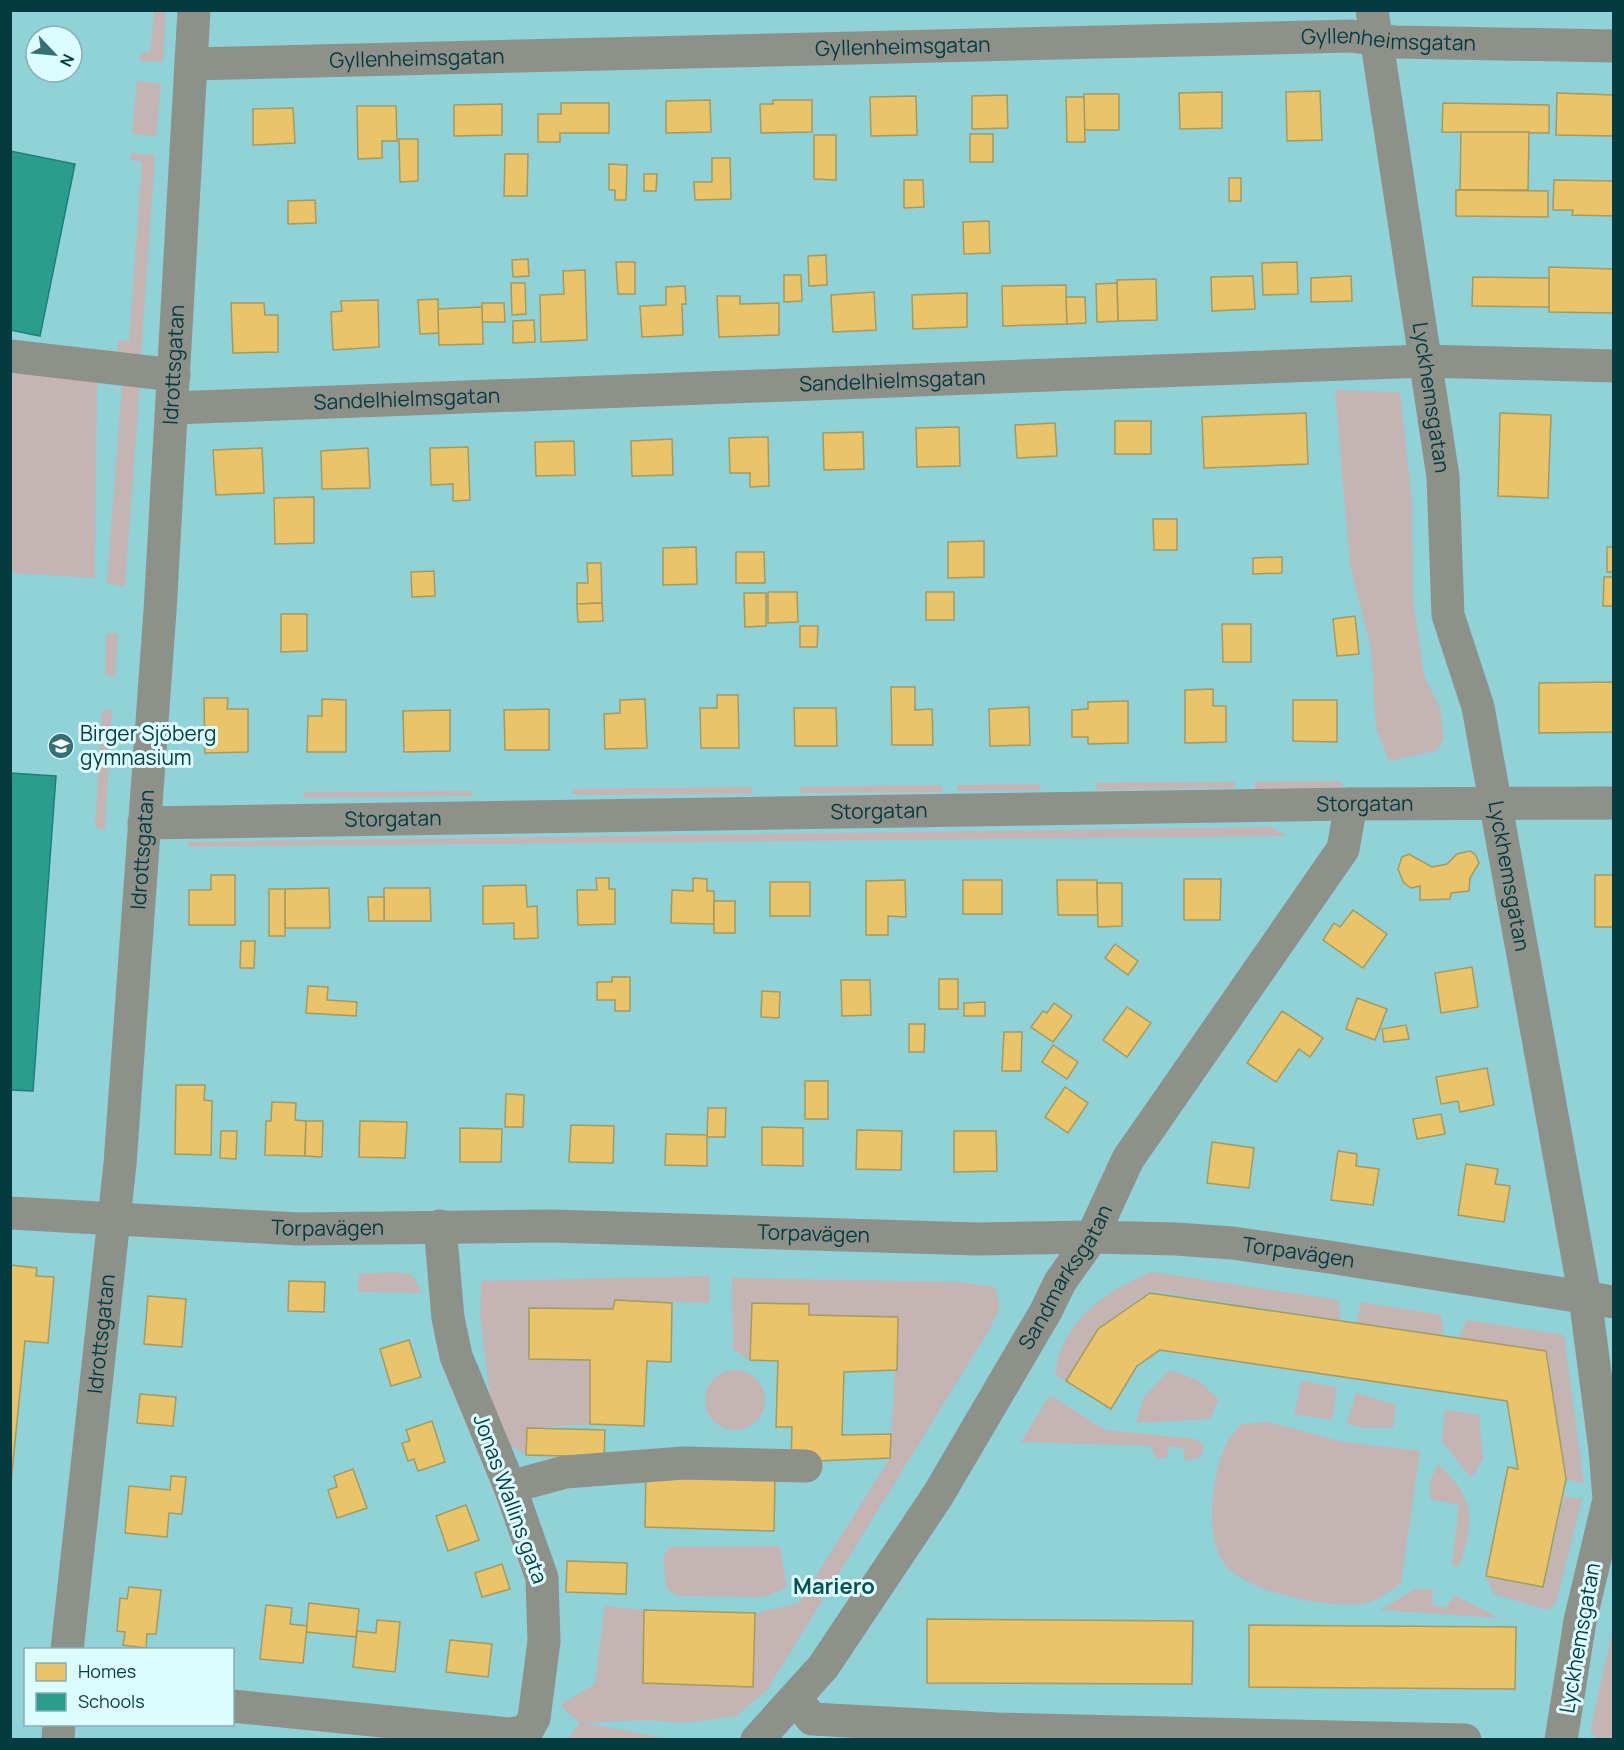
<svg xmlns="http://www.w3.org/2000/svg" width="1624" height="1750" font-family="Manrope,sans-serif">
	<rect width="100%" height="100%" fill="#91d1d8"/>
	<!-- green -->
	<g fill="#c5b4b4">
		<path d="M154,11H166L163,62L139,61L140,53L150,52Z"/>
		<path d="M137,81L161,84L156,136L132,134Z"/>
		<path d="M131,153L155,156L141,357L117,355L118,340L129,341L142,162L131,160Z"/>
		<path d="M10,374L97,376L95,578L11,573Z"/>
		<path d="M122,382L140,383L125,587L107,583Z"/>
		<path d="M1335,390L1400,392L1412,501L1413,600L1424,675L1440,708L1444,739L1436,751L1389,761L1376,728L1371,649L1350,564Z"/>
		<path d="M118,633L115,677L105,675L106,634Z"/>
		<path d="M112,709L105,830L95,827L102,711Z"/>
		<path d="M1342,781L1343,787L1255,789L1254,782Z"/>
		<path d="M1235,782V788L1096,790V783Z"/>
		<path d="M1040,784L1041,790L958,791L957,785Z"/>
		<path d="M942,785L943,792L800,793V787Z"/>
		<path d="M752,787V794L573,795V789Z"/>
		<path d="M472,791V796L305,798L303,792Z"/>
		<path d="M1272,827L1287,836L188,847V842Z"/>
		<path d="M396,1272L412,1275L422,1293L358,1292L359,1274Z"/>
		<path d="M1152,1272L1339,1300L1340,1320L1150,1291L1098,1328L1066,1380L1055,1375C1061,1321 1105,1291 1152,1272Z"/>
		<path d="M710,1276L709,1303L615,1300L613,1309L529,1308V1359L590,1360V1424L527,1428L526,1455L495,1435L480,1314L481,1281Z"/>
		<path d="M732,1278L958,1282L995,1287L1000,1307L989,1330L767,1690L736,1716L685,1723L646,1720L584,1723L670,1739H567L580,1723L560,1705L595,1684L605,1606L644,1610L643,1683L753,1687L755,1613L799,1603L890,1458L898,1317L809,1315V1304L752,1303L750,1360L733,1350Z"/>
		<path d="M1361,1302L1441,1315L1444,1335L1357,1323Z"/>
		<path d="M1467,1320L1564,1335L1584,1484L1566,1479L1547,1351L1458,1338Z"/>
		<path d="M1170,1370L1199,1381L1219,1400L1210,1419L1136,1423L1144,1397Z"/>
		<circle cx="735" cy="1400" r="30"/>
		<path d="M1302,1381L1337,1387L1332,1420L1294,1414Z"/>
		<path d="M1356,1393L1396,1405L1393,1428H1363L1347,1423Z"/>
		<path d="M1050,1395L1105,1430L1196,1439L1204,1446L1201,1457L1185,1461L1183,1448L1168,1446V1457L1156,1459L1151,1446L1021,1442Z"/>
		<path d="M1445,1410L1479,1415L1483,1459L1471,1478L1442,1441Z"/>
		<path d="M1268,1422L1343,1442L1420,1451L1401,1583C1390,1591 1378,1601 1365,1603C1332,1610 1248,1592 1226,1566C1203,1537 1212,1474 1227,1442C1230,1436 1237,1430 1241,1424Z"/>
		<path d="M1438,1464C1475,1497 1475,1520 1459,1566H1452L1459,1505L1430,1499V1481Z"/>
		<path d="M1564,1496L1582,1499L1556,1603L1548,1610L1494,1594L1486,1577L1544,1588Z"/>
		<path d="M780,1546L787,1587L765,1597L676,1596L666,1587L663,1558L669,1547Z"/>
		<path d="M1432,1589L1433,1605L1446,1608L1454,1595L1499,1618L1380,1610L1413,1590Z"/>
		<path d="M1613,1628V1739H1599L1590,1732Z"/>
	</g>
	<!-- homes -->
	<g fill="#e9c46a" stroke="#a49b5d" stroke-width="1.5">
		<path d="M1320,91L1322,140L1287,141L1286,92Z"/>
		<path d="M1222,92V128L1180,129L1179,93Z"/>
		<path d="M1557,93L1614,95V136L1556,135Z"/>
		<rect x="1084" y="94" width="35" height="36"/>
		<path d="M1007,95L1008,128L972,129V96Z"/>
		<path d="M916,96L917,135L871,136L870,97Z"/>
		<path d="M1066,97H1084L1085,142H1067Z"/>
		<path d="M710,100L711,132L666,133V101Z"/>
		<path d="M773,100H812V132L761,133L760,104H773Z"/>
		<path d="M561,103H609V133H560V142H538V114H561Z"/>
		<path d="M1443,103L1549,105V133L1442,132Z"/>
		<path d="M502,104V135L454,136V105Z"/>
		<path d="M357,106H396L397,141H382V158L358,159Z"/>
		<path d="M293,108L295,143L253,145V109Z"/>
		<path d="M1461,132H1529L1528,190H1460Z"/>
		<rect x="970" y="134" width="23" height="28"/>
		<path d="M814,135H836V180L814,179Z"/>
		<path d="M399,139H418V181L400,182Z"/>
		<path d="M505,154H528L527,196H504Z"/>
		<path d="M712,158H730L731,199L695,200L694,182H712Z"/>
		<path d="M609,164L627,165L626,200H615V190H609Z"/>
		<path d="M644,174H657L656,191H644Z"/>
		<rect x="1229" y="178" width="12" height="23"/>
		<path d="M904,180H923L924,207L904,208Z"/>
		<path d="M1554,180L1614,181V216L1572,215L1573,210H1553Z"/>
		<path d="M1456,190L1548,191V217L1456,216Z"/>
		<path d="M315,200L316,223L288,224V201Z"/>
		<path d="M989,221L990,253L964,254L963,222Z"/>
		<path d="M826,255L827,285L809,286L808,256Z"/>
		<path d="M528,259L529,276L513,277L512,260Z"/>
		<path d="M616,262H635V294H618Z"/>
		<path d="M1297,262L1298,294L1263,295L1262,263Z"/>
		<path d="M1549,267L1614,269V313L1549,312Z"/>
		<path d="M585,270L587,340L541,342L540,295L564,294L563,271Z"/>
		<path d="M784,275H801L802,301L784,302Z"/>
		<path d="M1253,276L1255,309L1212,311L1211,277Z"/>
		<path d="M1351,276L1352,301L1311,302V278Z"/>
		<path d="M1473,277L1549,278V307L1472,306Z"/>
		<path d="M1156,279L1157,320L1118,321L1117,280Z"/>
		<path d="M511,283H525L526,314L512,315Z"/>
		<path d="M1117,283L1118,321L1097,322L1096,284Z"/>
		<path d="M1066,285L1067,324L1003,326L1002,286Z"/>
		<path d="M685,286L686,304H682L683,335L642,337L640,306L666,305V287Z"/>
		<path d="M874,292L876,330L833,332L831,295Z"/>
		<path d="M967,293V327L913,329L912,295Z"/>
		<path d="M717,296H740V304L779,303V335L719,337Z"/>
		<path d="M1066,297H1085L1086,323L1067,324Z"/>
		<path d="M438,299L439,333L420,334L418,300Z"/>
		<path d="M378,300L379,347L333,350L331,312L342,311L341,301Z"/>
		<path d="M231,303H264L265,315H278V352L233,353Z"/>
		<path d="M482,303H504L505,322H482Z"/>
		<path d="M482,307L483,344L439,345L438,309Z"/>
		<path d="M534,320L535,342L513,343V321Z"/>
		<path d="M1306,413L1308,464L1204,468L1202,417Z"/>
		<path d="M1500,413L1551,415L1548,498L1498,496Z"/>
		<rect x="1115" y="421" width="36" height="33"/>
		<path d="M1055,423L1057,456L1017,458L1015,425Z"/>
		<path d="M959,427L960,466L917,467L916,428Z"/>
		<path d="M863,432L864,469L824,470L823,433Z"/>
		<path d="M768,437L769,486L750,487V473H730L729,438Z"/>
		<path d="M672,439L673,475L632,476L631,441Z"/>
		<path d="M574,441L575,475L536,476L535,442Z"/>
		<path d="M468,447L470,500L453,501V484L431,485L430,448Z"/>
		<path d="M262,448L264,493L216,495L213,450Z"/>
		<path d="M368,448L370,488L322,489L321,451Z"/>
		<path d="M314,497V543L275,544L274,498Z"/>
		<path d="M1153,519H1177V550H1154Z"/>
		<path d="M984,541V577L948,578V542Z"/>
		<path d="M696,547L697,584L663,585V548Z"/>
		<rect x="1607" y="547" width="7" height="25"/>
		<path d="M736,552H764L765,583H736Z"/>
		<path d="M1282,557V573L1253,574V558Z"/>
		<path d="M587,563H601L602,603L577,604V583H588Z"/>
		<path d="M434,571L435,596L412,597L411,572Z"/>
		<path d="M1604,577H1614V606H1603Z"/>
		<path d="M768,592H797L798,622L768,623Z"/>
		<rect x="926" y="592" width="28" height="28"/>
		<path d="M744,593H766V626L745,627Z"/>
		<path d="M602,603L603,621L578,622L577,604Z"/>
		<path d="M281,614H307V651L281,652Z"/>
		<path d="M1355,616L1359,654L1337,656L1333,619Z"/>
		<path d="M1222,624H1251V662H1223Z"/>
		<path d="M800,626H818L817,647H800Z"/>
		<path d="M1614,682V732L1539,733V683Z"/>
		<path d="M891,687H915V710L932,709L933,745H892Z"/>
		<path d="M1213,689V706H1226V742L1185,743V690Z"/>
		<path d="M717,695H738L739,748H701L700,708H717Z"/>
		<path d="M204,698H228L227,709H248V752L205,753Z"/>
		<path d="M322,699L346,700V752H307L308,716H322Z"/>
		<path d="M645,699L647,748L605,749L604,714L620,713V700Z"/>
		<path d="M1293,700H1337V742L1293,741Z"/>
		<path d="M1128,701V743L1088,744V737H1072V710L1088,709V702Z"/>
		<path d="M1029,707L1030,745L990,746L989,709Z"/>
		<path d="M794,708H836L837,746H795Z"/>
		<path d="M549,709V750H505L504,710Z"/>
		<path d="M450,710V751L404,752L403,711Z"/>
		<path d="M1470,851L1475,854L1479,863L1470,878L1469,891L1451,893L1450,899L1420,900V886L1411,888L1404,883L1398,869L1402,857L1409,854L1432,867L1447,864L1457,854Z"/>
		<path d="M211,875H235V925H189V890H211Z"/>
		<rect x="1595" y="875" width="19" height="52"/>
		<path d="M596,878H609V889H615V924L578,925L577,890H597Z"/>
		<path d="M693,878L707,879V891H714V924L671,923L672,890L693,891Z"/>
		<path d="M1184,879H1221L1220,920H1184Z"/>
		<path d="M905,880L906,917L888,916V935H866V881Z"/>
		<rect x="963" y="880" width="39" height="34"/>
		<path d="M1057,880H1097L1098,915H1058Z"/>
		<rect x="770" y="882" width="40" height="34"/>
		<path d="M1097,883H1122V926L1098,927Z"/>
		<path d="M526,885L527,907L537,906L538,938L514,939V923L483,924V886Z"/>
		<path d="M329,888L330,928H285V889Z"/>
		<path d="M384,888H430L431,921H384Z"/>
		<rect x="269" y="889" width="16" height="47"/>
		<path d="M368,897H384V921H369Z"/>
		<rect x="714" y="901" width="21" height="32"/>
		<path d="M1353,910L1387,934L1363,968L1323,940L1334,923L1340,927Z"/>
		<path d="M241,941H255L254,968H240Z"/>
		<path d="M1115,944L1138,961L1128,975L1105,958Z"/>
		<path d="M1472,967L1478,1007L1441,1013L1435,973Z"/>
		<path d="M612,977H630V1011H615V1000H597V982H612Z"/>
		<rect x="939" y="979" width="19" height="30"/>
		<path d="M841,980H870L871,1015L842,1016Z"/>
		<path d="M308,986L328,987L327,1000L357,1002L356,1016L306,1013Z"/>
		<path d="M762,991L780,992L779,1018L761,1017Z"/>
		<path d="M1357,998L1387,1009L1375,1040L1346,1029Z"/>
		<path d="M985,1002V1016H964V1003Z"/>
		<path d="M1054,1003L1072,1016L1053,1042L1031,1027L1043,1011L1047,1013Z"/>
		<path d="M1127,1007L1151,1023L1127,1057L1103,1040Z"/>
		<path d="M1282,1011L1323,1038L1310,1057L1299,1049L1276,1082L1247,1063Z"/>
		<path d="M909,1024H925L924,1052H909Z"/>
		<path d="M1406,1025L1409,1039L1384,1042L1382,1029Z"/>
		<path d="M1004,1032H1022L1021,1071H1002Z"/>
		<path d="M1053,1045L1078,1062L1067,1079L1042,1062Z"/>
		<path d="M1487,1068L1494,1105L1460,1112L1458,1101L1441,1104L1436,1077Z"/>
		<rect x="805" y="1081" width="23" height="38"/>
		<path d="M176,1085H205L204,1100L212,1101L211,1155L175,1154Z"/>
		<path d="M1065,1087L1088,1103L1068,1133L1045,1117Z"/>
		<path d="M506,1094L524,1095L523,1127H505Z"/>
		<path d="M272,1102L296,1103L295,1120L306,1121L305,1156L265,1155L266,1121H271Z"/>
		<path d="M708,1108H726L725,1137H707Z"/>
		<path d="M1441,1114L1445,1134L1417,1139L1413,1119Z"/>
		<path d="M306,1121H323L322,1157L305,1156Z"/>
		<path d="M360,1121L407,1122L405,1158L359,1157Z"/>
		<path d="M571,1125L614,1126L613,1163L569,1162Z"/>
		<path d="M762,1127L803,1128V1166L762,1165Z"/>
		<path d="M460,1128L502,1129L501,1162H460Z"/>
		<path d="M857,1130L902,1131L901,1170L856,1169Z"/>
		<path d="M221,1131H237L236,1159L220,1158Z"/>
		<path d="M954,1131H996L997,1171L954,1172Z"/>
		<path d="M666,1134L707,1135V1166L665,1165Z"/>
		<path d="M1212,1142L1254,1148L1249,1188L1207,1183Z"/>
		<path d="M1338,1151L1357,1154L1356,1166L1379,1169L1373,1205L1331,1200Z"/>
		<path d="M1466,1164L1498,1169L1495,1184L1510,1186L1504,1222L1458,1215Z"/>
		<path d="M10,1265L37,1268L36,1276L54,1277L48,1343L25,1341L11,1482Z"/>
		<path d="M289,1281L325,1282L324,1312L288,1311Z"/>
		<path d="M1150,1293L1546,1351L1566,1479L1543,1587L1486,1576L1508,1467L1518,1469L1507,1401L1160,1350L1137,1366L1111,1409L1066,1381L1098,1329Z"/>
		<path d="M148,1296L186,1299L182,1347L144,1344Z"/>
		<path d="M615,1300L672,1303L671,1362L647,1361L644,1426L590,1424V1360L529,1359V1308L613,1309Z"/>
		<path d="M752,1303L809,1304V1315L898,1317L897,1370L844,1372L842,1435L891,1434L890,1458L791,1462L792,1427H776L778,1361L750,1360Z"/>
		<path d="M409,1340L421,1377L391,1386L380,1349Z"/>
		<path d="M140,1394L176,1397L173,1426L137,1423Z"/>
		<path d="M432,1421L445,1462L418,1471L414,1459L408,1461L402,1443L410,1441L406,1430Z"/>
		<path d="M527,1428L605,1430L604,1457L526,1455Z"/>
		<path d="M353,1469L367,1508L337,1518L328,1490L337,1487L334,1476Z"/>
		<path d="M646,1471L775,1475L774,1531L645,1527Z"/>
		<path d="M171,1476L186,1477L182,1514L169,1513L167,1537L125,1533L129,1486L170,1490Z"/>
		<path d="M466,1505L479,1540L448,1551L436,1516Z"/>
		<path d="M567,1561L627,1563L626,1594L566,1592Z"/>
		<path d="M502,1564L510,1589L482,1597L475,1573Z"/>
		<path d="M129,1587L161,1590L156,1634H147L146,1648L123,1645L125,1632L117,1631L120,1598L127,1599Z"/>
		<path d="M309,1603L359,1609L356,1637L306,1632Z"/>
		<path d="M266,1605L292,1608L290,1624L307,1626L303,1663L260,1659Z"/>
		<path d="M644,1610L755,1613L753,1687L643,1683Z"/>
		<path d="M927,1619L1193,1621L1192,1684L927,1683Z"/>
		<path d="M377,1620L400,1622L395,1672L353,1667L357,1631L376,1633Z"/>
		<path d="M1249,1625L1516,1627L1515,1689L1249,1687Z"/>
		<path d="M450,1640L492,1644L488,1677L446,1672Z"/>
	</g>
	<!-- schools -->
	<g fill="#2a9d8f" stroke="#1e8077" stroke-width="1.5">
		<path d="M10,151L75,164L40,336L10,330Z"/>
		<path d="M10,773L56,776L33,1091L10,1090Z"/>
	</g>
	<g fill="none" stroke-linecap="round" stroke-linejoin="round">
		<!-- minor -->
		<g stroke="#8d9189" stroke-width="33">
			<path id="s1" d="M1372,10L1443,477L1448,615L1478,707L1585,1297L1605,1450L1609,1499L1580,1621L1561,1740"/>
			<path id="s2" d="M192,64L1351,36L1396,42L1614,46"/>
			<path d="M10,356L174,375"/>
			<path id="s3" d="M173,408L1425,361L1614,366"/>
			<path id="s4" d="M144,823L1351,804L1614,803"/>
			<path id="s5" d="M10,1213L298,1229L552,1226L978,1239L1092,1237L1176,1239L1232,1243L1329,1257L1614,1302"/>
			<path d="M510,1487L565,1472L684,1463L806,1466"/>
			<path id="s6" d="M67,1650L120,1164L160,611L194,10"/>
			<path d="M796,1699L812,1719L997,1729L1465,1740"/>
			<path d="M232,1706L510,1734L527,1731L534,1718L544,1641L542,1578L510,1487L456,1356L448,1318L440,1226"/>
			<path d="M58,1740L59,1724"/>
			<path id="s7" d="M757,1740L823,1667L938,1495L1046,1311L1060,1282L1092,1237L1128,1159L1343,849L1351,804"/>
		</g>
	</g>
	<!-- icons -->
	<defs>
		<g id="school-disc" transform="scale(1.35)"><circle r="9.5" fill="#357075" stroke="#ddfcff"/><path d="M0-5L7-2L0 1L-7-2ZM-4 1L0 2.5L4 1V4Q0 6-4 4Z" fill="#fff"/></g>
	</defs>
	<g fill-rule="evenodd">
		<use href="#school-disc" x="61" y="746"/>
	</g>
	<g text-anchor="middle" stroke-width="6" stroke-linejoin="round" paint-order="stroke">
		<!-- street labels -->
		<g font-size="21" fill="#033b40" stroke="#ddfcff">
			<text dy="7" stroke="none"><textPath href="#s2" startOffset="1197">Gyllenheimsgatan</textPath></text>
			<text dy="7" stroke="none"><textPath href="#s2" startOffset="711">Gyllenheimsgatan</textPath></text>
			<text dy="7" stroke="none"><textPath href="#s2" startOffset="225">Gyllenheimsgatan</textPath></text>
			<text dy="7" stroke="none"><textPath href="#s6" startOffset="1290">Idrottsgatan</textPath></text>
			<text dy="7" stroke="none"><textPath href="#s3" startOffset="720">Sandelhielmsgatan</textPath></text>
			<text dy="7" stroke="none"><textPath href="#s1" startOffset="392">Lyckhemsgatan</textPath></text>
			<text dy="7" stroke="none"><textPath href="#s3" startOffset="234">Sandelhielmsgatan</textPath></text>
			<text dy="7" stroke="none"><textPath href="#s4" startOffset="1221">Storgatan</textPath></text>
			<text dy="7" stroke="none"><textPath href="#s4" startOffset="735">Storgatan</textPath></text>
			<text dy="7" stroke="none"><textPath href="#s4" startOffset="249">Storgatan</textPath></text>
			<text dy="7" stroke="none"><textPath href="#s6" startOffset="804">Idrottsgatan</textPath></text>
			<text dy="7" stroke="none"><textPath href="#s1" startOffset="879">Lyckhemsgatan</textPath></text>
			<text dy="7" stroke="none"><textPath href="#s5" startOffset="318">Torpavägen</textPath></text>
			<text dy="7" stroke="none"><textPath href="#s5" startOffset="804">Torpavägen</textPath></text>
			<text dy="7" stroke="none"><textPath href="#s5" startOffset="1290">Torpavägen</textPath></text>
			<text dy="7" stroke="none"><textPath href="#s7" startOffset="558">Sandmarksgatan</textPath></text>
			<text dy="7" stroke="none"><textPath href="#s6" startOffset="318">Idrottsgatan</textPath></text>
			<text transform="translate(510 1499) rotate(70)" y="7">Jonas Wallins gata</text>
			<text transform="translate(1580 1638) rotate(-80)" y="7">Lyckhemsgatan</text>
		</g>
		<!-- poi labels -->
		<g font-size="21" fill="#033b40" stroke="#ddfcff" text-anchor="start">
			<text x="80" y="741">Birger Sjöberg<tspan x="80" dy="24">gymnasium</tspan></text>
		</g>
		<!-- neighbourhood labels -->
		<g font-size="22" font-weight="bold" fill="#095057" stroke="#ddfcff">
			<text x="834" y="1594">Mariero</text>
		</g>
	</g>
	<!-- border -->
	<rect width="1624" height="1750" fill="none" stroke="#033b40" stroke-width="24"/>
	<!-- legend -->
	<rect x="24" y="1648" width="210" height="78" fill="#ddfcff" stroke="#86afb3" stroke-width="1.5"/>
	<rect x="36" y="1663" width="30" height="18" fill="#e9c46a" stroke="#86afb3" stroke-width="1.5"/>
	<text x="78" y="1678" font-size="18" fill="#033b40">Homes</text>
	<rect x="36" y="1693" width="30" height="18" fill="#2a9d8f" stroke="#86afb3" stroke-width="1.5"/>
	<text x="78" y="1708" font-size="18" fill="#033b40">Schools</text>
	<!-- north arrow -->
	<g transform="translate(54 54) rotate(116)"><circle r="28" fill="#ddfcff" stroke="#86afb3" stroke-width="1.5"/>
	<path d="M0-4.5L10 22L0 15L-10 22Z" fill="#357075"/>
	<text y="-9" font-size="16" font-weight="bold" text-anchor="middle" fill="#033b40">N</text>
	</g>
</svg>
